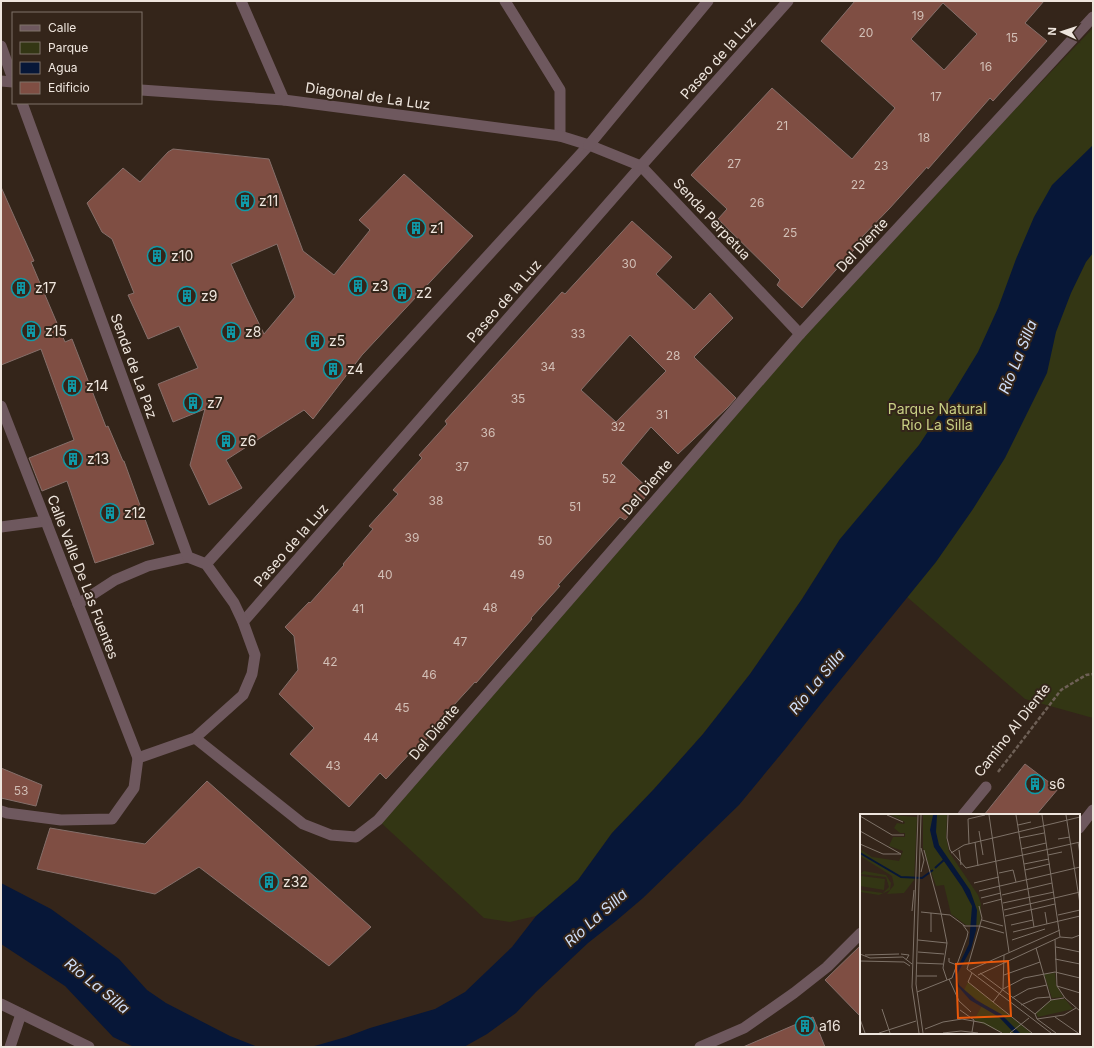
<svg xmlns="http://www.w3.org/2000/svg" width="1094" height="1048" font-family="Inter,sans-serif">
	<rect width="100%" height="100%" fill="#34251a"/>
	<!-- green -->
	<path fill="#333614" d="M1093,28V718L1025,699L840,539L802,599L750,674L703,734L654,789L612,833L578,880L536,916L510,922L484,918L378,820L800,334Z"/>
	<!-- water -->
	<g fill="#071738">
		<path d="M1093,145V253L1086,262L1071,293L1056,332L1047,373L1005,458L973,509L936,562L820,705L786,748L739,805L643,898L616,921L588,943L536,992L516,1013L487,1034L464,1047H311L346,1037L370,1028L435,1009L465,992L512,947L536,916L578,880L612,833L654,789L703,734L750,674L802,599L840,539L919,445L953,393L978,352L998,308L1016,259L1034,217L1052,185Z"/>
		<path d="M1,883L51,909L87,935L119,959L147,990L166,1003L230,1036L258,1047H134L113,1037L65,986L1,944Z"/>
	</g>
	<!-- building -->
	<g fill="#7f4e43" stroke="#856f6a" fill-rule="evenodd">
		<path d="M855,1H1044L1025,23L1047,41L993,101L990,98L928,169L927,167L889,209L858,241L860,243L802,308L777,285L780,280L718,219L727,209L691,175L772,88L852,159L895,108L821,41ZM943,3L977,34L944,70L911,39Z"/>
		<path d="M173,149L269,159L303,251L334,275L370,230L359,220L404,174L473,236L362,355L313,419L304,410L226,460L242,488L209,505L190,465L205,409L173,422L158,384L198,368L179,326L148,339L128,295L134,293L112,239L102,232L87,203L123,168L140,182L168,152ZM277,244L295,297L264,334L247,299L231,264Z"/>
		<path d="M1,187L34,261L31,262L65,342L72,339L106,427L108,426L123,461H124L154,544L95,563L67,481L42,491L29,458L74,440L41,349L1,365Z"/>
		<path d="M632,221L672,257L656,274L694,310L710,293L733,318L694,357L736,398L727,408L678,454L651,427L621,463L651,491L625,520L620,517L558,585L560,586L531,618L532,619L476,683L475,682L442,718L444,720L418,749L416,747L386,779L380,773L349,807L290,754L314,728L279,694L298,670L294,636L285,627L309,602L310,603L344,565L343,564L373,529L369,526L398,494L393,490L422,458L419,455L447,424L445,421L562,292L565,294ZM630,335L666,371L616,422L581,390Z"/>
		<path d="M1025,764L1058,789L1036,815H984Z"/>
		<path d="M1,768L42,785L36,806L1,798Z"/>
		<path d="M207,781L371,927L329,966L199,867L155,894L37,869L50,828L145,844Z"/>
		<path d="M861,945V1017L825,980Z"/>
		<path d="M813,1017L825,1047H743Z"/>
	</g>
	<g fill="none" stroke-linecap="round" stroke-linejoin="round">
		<!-- path -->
		<path stroke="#6e6056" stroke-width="2.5" stroke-dasharray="4 2" stroke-linecap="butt" d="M998,772L1061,690L1086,675L1093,674"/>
		<!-- service -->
		<path stroke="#6e585e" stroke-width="11" d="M1,527L46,521"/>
		<!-- minor -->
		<g stroke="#6e585e" stroke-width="11">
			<path d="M241,1L284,100"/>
			<path d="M505,1L560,90V136"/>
			<path d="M1,46L13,79"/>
			<path d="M1,406L138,758"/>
			<path d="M206,564L589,145"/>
			<path d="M78,604L115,580L148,566L188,557"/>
			<path d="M243,622L641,166L800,334"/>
			<path d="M195,738L303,824L331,835L356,837L378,820L800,334L1093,17"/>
			<path d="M1,811L7,813L61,820L112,819L134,788L138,758L195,738L243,695L252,674L255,655L243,622L234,603L206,564L188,557L22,103"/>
			<path d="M963,815L986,787"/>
			<path d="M1079,828L1093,810"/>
			<path d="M1,1004L89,1047"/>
			<path d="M10,1047L21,1014"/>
			<path d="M700,1047L744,1028L794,993L827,967L861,933"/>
		</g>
		<!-- tertiary -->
		<g stroke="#6e585e" stroke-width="11">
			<path d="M1,81L13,82"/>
			<path d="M141,90L284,100L560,136L589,145L641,166L788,1"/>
			<path d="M589,145L708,1"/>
		</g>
	</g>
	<!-- icons -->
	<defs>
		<g id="building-ring" transform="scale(1)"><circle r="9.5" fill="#34251a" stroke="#0f9aa8" stroke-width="1.5"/><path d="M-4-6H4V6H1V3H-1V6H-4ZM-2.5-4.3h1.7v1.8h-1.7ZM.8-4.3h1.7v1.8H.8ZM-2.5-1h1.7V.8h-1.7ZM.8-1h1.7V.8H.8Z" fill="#0f9aa8"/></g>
	</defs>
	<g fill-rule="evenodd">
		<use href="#building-ring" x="245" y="201"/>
		<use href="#building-ring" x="416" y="228"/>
		<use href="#building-ring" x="157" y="256"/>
		<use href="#building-ring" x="358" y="286"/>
		<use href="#building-ring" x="21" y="288"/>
		<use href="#building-ring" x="402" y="293"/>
		<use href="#building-ring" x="187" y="296"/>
		<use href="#building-ring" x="31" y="331"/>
		<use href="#building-ring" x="231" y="332"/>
		<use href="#building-ring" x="315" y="341"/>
		<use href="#building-ring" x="333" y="369"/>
		<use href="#building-ring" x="72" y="386"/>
		<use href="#building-ring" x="193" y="403"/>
		<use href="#building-ring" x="226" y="441"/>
		<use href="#building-ring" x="73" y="459"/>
		<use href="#building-ring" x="110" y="513"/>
		<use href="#building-ring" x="1035" y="784"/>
		<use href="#building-ring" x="269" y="882"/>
		<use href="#building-ring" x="805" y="1026"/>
	</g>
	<g text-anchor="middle" stroke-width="4" stroke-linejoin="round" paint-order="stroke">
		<!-- number labels -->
		<g font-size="12" fill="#d2bfb6">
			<text x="918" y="20">19</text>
			<text x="866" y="37">20</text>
			<text x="1012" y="42">15</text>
			<text x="986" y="71">16</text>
			<text x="936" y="101">17</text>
			<text x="782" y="130">21</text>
			<text x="924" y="142">18</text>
			<text x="734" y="168">27</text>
			<text x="881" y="170">23</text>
			<text x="858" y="189">22</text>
			<text x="757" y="207">26</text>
			<text x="790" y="237">25</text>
			<text x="629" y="268">30</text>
			<text x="578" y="338">33</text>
			<text x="673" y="360">28</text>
			<text x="548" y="371">34</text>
			<text x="518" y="403">35</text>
			<text x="662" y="419">31</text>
			<text x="618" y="431">32</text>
			<text x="488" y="437">36</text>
			<text x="462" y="471">37</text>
			<text x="609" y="483">52</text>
			<text x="436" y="505">38</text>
			<text x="575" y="511">51</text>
			<text x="412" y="542">39</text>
			<text x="545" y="545">50</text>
			<text x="385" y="579">40</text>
			<text x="517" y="579">49</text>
			<text x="490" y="612">48</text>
			<text x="358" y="613">41</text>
			<text x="460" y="646">47</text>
			<text x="330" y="666">42</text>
			<text x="429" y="679">46</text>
			<text x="402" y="712">45</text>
			<text x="371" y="742">44</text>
			<text x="333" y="770">43</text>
			<text x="21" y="795">53</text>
		</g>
		<!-- street labels -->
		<g font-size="14" fill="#eee5dd" stroke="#34251a">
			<text transform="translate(718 58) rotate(-48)" y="5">Paseo de la Luz</text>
			<text transform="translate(368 96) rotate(8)" y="5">Diagonal de La Luz</text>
			<text transform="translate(712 219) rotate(47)" y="5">Senda Perpetua</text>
			<text transform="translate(862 245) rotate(-47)" y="5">Del Diente</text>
			<text transform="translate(504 301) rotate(-49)" y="5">Paseo de la Luz</text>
			<text transform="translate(134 366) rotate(70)" y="5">Senda de La Paz</text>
			<text transform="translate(647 487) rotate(-49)" y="5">Del Diente</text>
			<text transform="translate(291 545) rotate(-49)" y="5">Paseo de la Luz</text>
			<text transform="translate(83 577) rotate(69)" y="5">Calle Valle De Las Fuentes</text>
			<text transform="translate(1012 730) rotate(-52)" y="5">Camino Al Diente</text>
			<text transform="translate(434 732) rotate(-49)" y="5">Del Diente</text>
		</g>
		<!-- poi labels -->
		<g font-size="14" fill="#eee5dd" stroke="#34251a" text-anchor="start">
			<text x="259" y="206">z11</text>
			<text x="430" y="233">z1</text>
			<text x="171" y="261">z10</text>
			<text x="372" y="291">z3</text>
			<text x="35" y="293">z17</text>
			<text x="416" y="298">z2</text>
			<text x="201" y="301">z9</text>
			<text x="45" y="336">z15</text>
			<text x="245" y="337">z8</text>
			<text x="329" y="346">z5</text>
			<text x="347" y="374">z4</text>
			<text x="86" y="391">z14</text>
			<text x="207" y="408">z7</text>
			<text x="240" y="446">z6</text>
			<text x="87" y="464">z13</text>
			<text x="124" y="518">z12</text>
			<text x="1049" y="789">s6</text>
			<text x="283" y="887">z32</text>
			<text x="819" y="1031">a16</text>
		</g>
		<!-- park labels -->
		<g font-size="14" fill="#c8cf84" stroke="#34251a">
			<text x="937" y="414">Parque Natural<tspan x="937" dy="16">Rio La Silla</tspan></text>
		</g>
		<!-- water labels -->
		<g font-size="15" font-style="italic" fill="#cfdef8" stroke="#34251a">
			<text transform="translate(1018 357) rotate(-68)" y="5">Río La Silla</text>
			<text transform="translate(817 682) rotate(-51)" y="5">Río La Silla</text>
			<text transform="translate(596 918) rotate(-42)" y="5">Río La Silla</text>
			<text transform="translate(97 986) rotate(39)" y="5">Río La Silla</text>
		</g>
	</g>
	<!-- overview -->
	<g transform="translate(860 814)">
		<rect width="220" height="220" fill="#34251a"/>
		<path d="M31,1L57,3L54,66L44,79L27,80L34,71L32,62L0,42V35L12,43L39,47L43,37L29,32L33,23H45V19H40L34,14L37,9L44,10L45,8ZM63,1H87L86,23L89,38L118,81L121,90L120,111H106L91,100L84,71L76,72L63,34ZM4,57L26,61L31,69L30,76L19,81L0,78V76L23,79L29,73L26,63L0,60ZM1,62L25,65L24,76L0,72ZM195,159L196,171L203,183L192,184L184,160ZM108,168L171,219H143L114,206L123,190L104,176ZM205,185L213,195L178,203L176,199L191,186Z" fill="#333614"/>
		<path d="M73,1H77L76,18L79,31L110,76L117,96L116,116L111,135L96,162L99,171L116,186L141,200L160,219H154L139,203L110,186L96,170L94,161L109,130L112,92L102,73L74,33L70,16Z" fill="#071738"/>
		<path fill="none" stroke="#071738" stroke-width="2" d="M0,39L41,63L62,64L73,56M75,54L85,45"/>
		<path fill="none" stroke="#7e7268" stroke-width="1" d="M27,1L43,8M58,1L52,173L59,219M61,1L56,170L63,219M88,1L87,24L90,36L106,54L220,28M129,1L149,138M156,1L174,113M182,1L200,123M206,1L220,90M0,2L32,21H44M158,11L171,8M0,17L41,40H23L0,30M119,17L123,41M159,24L184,19M198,25L210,23M115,28L118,52M218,28L220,40M109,30L108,5L125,1M161,35L186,29M64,36L81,99L87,129L83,154L87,166M99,36L101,51M91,39L104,31L220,3M188,41L202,38M164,50L189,45M165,56L190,50M61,58L64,46L61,34M139,59L153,56L156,68M114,69L139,63M119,77L220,53M142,81L192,69M121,84L141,79M143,89L194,78M123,90L142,85M119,92L122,104L107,155L191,219M144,96L220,78M52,97L54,76M61,98L90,101L105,112H120L144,119M185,98L187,110M198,101L220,96M145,102L195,90M122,106L143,112M151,111L173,106M71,118V99M153,118L220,102M195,125L197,172L205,184L220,197M58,126L87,129M152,126L185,115M196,133L220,138M176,134L191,186M58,138L84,140M0,140L10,144L43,143L52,150M41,140L49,141L46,146M5,141L39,140M89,144V148L97,151M195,145L220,150M0,147L44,148L50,152M57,149L83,150M110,156L200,116M112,159L108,168L172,219M120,159L175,200L177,205L196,219M118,161L200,123L212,124L220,121M144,161L180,148M57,162H77M89,165L99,187L111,198M197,172L220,179M143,175L164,164L195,158L220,164M57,178L92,164L107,123L108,118L103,111M152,184L168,175L187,171M133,188L143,175L144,141M161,191L177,184L190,183M22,195L30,219M100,196L114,206L112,218M175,200L191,186L204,184M195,203L218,219M0,205L5,219M177,205L204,201L216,194M65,215L83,208L102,205L124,209L142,219M19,219L56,207M83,219L101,217L118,219M150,219L169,204"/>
		<path fill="#e8590c" fill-opacity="0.15" stroke="#e8590c" stroke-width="2" d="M148,147L151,202L98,204L96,150Z"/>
		<rect width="220" height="220" fill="none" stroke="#eee5dd" stroke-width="2"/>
	</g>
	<!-- border -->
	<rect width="1094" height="1048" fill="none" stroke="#eee5dd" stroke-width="4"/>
	<!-- legend -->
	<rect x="12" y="12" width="130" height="92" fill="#34251a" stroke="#7e7268"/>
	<rect x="20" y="25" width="20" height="6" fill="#6e585e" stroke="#7e7268"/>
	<text x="48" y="32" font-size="12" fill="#eee5dd">Calle</text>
	<rect x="20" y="42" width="20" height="12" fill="#333614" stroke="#7e7268"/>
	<text x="48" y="52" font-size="12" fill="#eee5dd">Parque</text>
	<rect x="20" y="62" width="20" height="12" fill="#071738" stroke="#7e7268"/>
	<text x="48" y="72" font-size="12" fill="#eee5dd">Agua</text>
	<rect x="20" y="82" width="20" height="12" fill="#7f4e43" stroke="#7e7268"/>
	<text x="48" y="92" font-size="12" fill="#eee5dd">Edificio</text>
	<!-- north arrow -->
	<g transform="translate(1062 32) rotate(273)" stroke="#34251a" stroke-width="3" paint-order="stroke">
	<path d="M0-3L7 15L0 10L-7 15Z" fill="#eee5dd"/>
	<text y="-6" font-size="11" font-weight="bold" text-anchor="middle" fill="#eee5dd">N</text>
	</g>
</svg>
